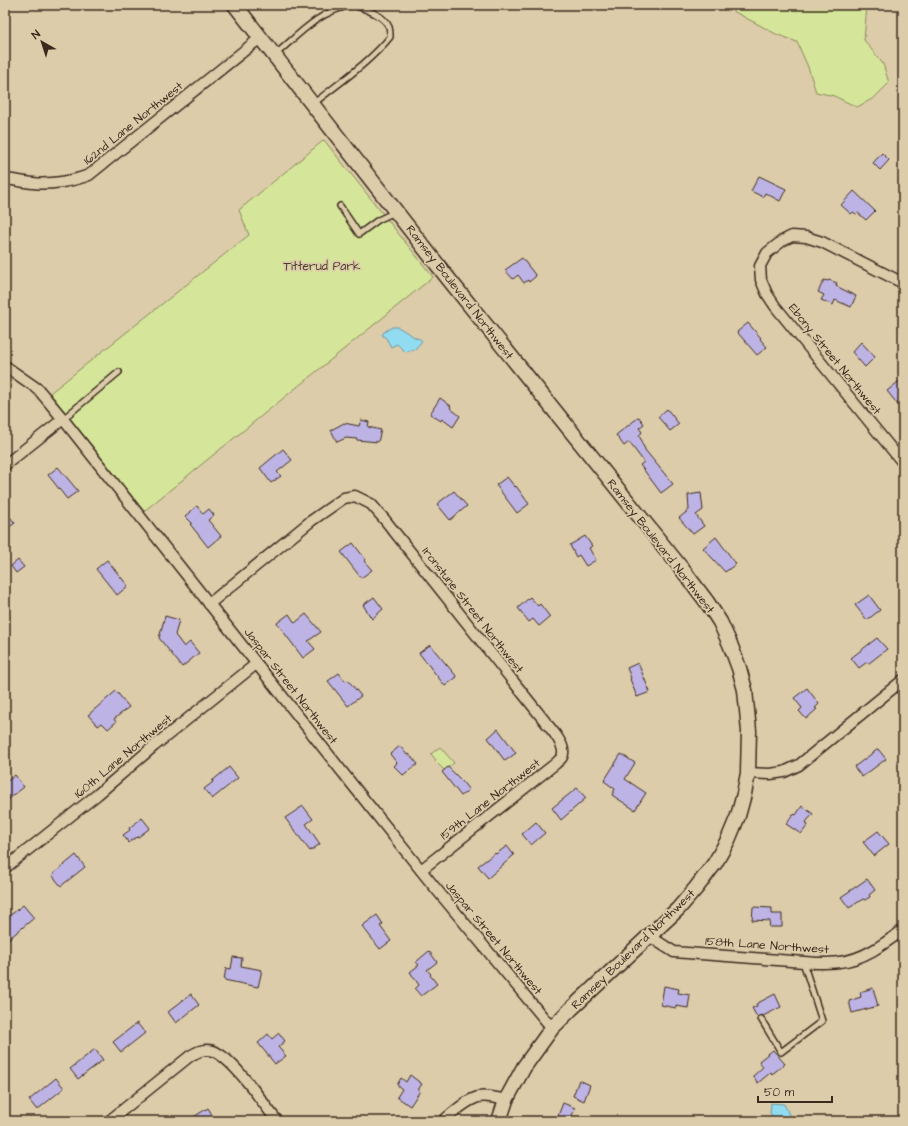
<svg xmlns="http://www.w3.org/2000/svg" width="908" height="1126" font-family="'Architects Daughter',sans-serif">
	<rect width="100%" height="100%" fill="#dca"/>
	<filter id="ink" filterUnits="userSpaceOnUse"><feTurbulence type="fractalNoise" baseFrequency=".025" numOctaves="2"/><feDisplacementMap in="SourceGraphic" scale="8" xChannelSelector="R" yChannelSelector="G"/><feConvolveMatrix kernelMatrix="1 2 1 2 8 2 1 2 1" color-interpolation-filters="sRGB"/></filter>
	<g filter="url(#ink)">
		<!-- green -->
		<g fill="#d5e69a" stroke="#88885c">
			<path d="M718,5H867L864,40L883,64L889,83L874,98L857,107L834,96L816,92L808,67L797,42L776,34L733,11Z"/>
			<path d="M324,140L433,277L144,511L50,393L249,235L239,210Z"/>
			<path d="M440,747L454,763L444,770L435,761L436,760L431,754Z"/>
		</g>
		<!-- water -->
		<g fill="#91dcf1" stroke="#6f959d">
			<path d="M392,327H398L416,338L420,339L422,341L415,349L405,352L397,344L391,347L386,338L382,335L384,332Z"/>
			<path d="M771,1103L784,1104L792,1121H776L770,1113Z"/>
		</g>
		<!-- building -->
		<g fill="#bdb4e5" stroke="#3b2a1e">
			<path d="M882,153L889,160L880,170L873,163Z"/>
			<path d="M759,176L786,189L780,201L765,193L763,197L751,191Z"/>
			<path d="M854,191L875,211L866,220L858,213L856,214L853,212L851,214L841,205Z"/>
			<path d="M522,258L536,276L529,282L528,280L524,283L518,275L513,279L505,270Z"/>
			<path d="M824,280L828,281L829,280L837,283L836,286L856,296L851,307L835,300L833,305L821,300L824,295L818,292Z"/>
			<path d="M748,323L761,338L760,339L767,347L757,355L737,332Z"/>
			<path d="M861,342L875,357L865,367L852,352Z"/>
			<path d="M903,378V411L887,391Z"/>
			<path d="M440,398L451,406L450,408L460,416L453,427L442,419L441,421L430,414Z"/>
			<path d="M667,409L679,424L670,431L658,417Z"/>
			<path d="M639,417L644,424L639,428L642,432L639,436L642,441L641,442L645,449V450L673,484L661,493L640,465L644,462L629,442L624,446L616,435Z"/>
			<path d="M361,420L369,422L368,427L381,430L378,442L357,440V439L346,438L337,442L331,430L344,423L359,426Z"/>
			<path d="M283,449L292,460L277,472L281,476L271,483L260,468Z"/>
			<path d="M58,467L78,491L67,499L48,475Z"/>
			<path d="M507,477L515,487L516,486L529,504L517,513L496,485Z"/>
			<path d="M454,491L467,506L450,520L437,504Z"/>
			<path d="M701,493L703,510L696,515L704,526L693,534L679,518L689,510L688,495Z"/>
			<path d="M197,506L203,514L209,509L214,515L208,520L221,536L208,547L190,524L192,523L185,516Z"/>
			<path d="M5,511L15,523L5,530Z"/>
			<path d="M585,536L592,546L589,548L596,560L586,566L579,555L576,557L570,545Z"/>
			<path d="M716,537L736,564L725,572L703,548Z"/>
			<path d="M353,543L366,560L364,561L372,570L361,578L341,552Z"/>
			<path d="M18,560L24,567L16,573L11,566Z"/>
			<path d="M107,560L128,586L117,595L96,569Z"/>
			<path d="M869,595L880,610L867,620L855,605Z"/>
			<path d="M374,597L383,609L372,619L363,605Z"/>
			<path d="M530,597L538,606L540,604L550,617L539,626L533,619L529,622L518,608Z"/>
			<path d="M289,614L295,623L306,614L321,632L308,641L315,649L303,658L277,623Z"/>
			<path d="M165,616L179,620L175,635L184,647L190,642L199,653L182,667L159,638Z"/>
			<path d="M877,638L887,649L868,664L867,662L859,668L851,658Z"/>
			<path d="M430,645L457,677L445,686L419,653Z"/>
			<path d="M638,663L650,692L637,697L630,679L631,678L627,668Z"/>
			<path d="M339,673L345,681L348,680L361,696L348,706L328,681Z"/>
			<path d="M807,688L819,704L815,708L817,709L806,719L799,711L802,708L794,698Z"/>
			<path d="M116,691L129,707L114,719L116,722L108,729L102,723L98,726L88,715Z"/>
			<path d="M498,729L516,753L505,761L488,738Z"/>
			<path d="M400,746L407,755L409,754L418,764L403,775L394,766L397,763L390,754Z"/>
			<path d="M878,749L886,759L862,777L854,767Z"/>
			<path d="M621,754L635,763L625,779L646,793L635,810L612,795L615,789L604,781Z"/>
			<path d="M229,767L238,778L212,799L204,789L213,782L212,781Z"/>
			<path d="M448,767L461,780L469,790L461,796L442,772Z"/>
			<path d="M15,775L24,787L5,802V783Z"/>
			<path d="M577,788L586,798L561,820L552,808Z"/>
			<path d="M303,806L313,819L306,824L320,844L310,851L285,818Z"/>
			<path d="M802,806L813,814L806,822L808,825L801,834L786,824L793,814L796,815Z"/>
			<path d="M142,818L150,828L137,838L136,837L129,843L123,835L130,830L129,828Z"/>
			<path d="M536,822L545,833L531,845L522,834Z"/>
			<path d="M878,831L889,844L874,856L863,842Z"/>
			<path d="M507,846L514,855L488,878L478,866L495,853L496,854Z"/>
			<path d="M76,855L85,867L61,886L52,875Z"/>
			<path d="M867,879L875,890L869,895L870,897L865,900L863,899L849,908L841,897Z"/>
			<path d="M23,905L34,918L5,942V923L10,919L8,917Z"/>
			<path d="M753,907L772,908V914H782V927H769L770,921L752,920Z"/>
			<path d="M377,915L383,924L380,926L391,941L380,949L362,926Z"/>
			<path d="M429,951L437,962L427,970L431,974L430,975L437,984L421,996L415,989L419,985L410,972L419,965L416,962Z"/>
			<path d="M233,957L242,958L241,966L262,970L258,987L224,980L226,968L231,969Z"/>
			<path d="M664,986L679,989L678,993L690,995L688,1008L676,1006V1008L661,1005Z"/>
			<path d="M873,988L878,1006L852,1013L849,1001L861,997L860,992Z"/>
			<path d="M191,994L199,1005L176,1023L168,1012Z"/>
			<path d="M775,994L781,1007L763,1016L761,1015L757,1017L752,1008L757,1006L756,1004Z"/>
			<path d="M137,1023L145,1033L121,1052L113,1042Z"/>
			<path d="M279,1033L285,1041L278,1047L286,1056L275,1064L258,1043L268,1034L272,1039Z"/>
			<path d="M95,1049L103,1060L78,1079L70,1069Z"/>
			<path d="M773,1050L785,1064L772,1074L771,1072L758,1083L753,1076L763,1067L759,1061Z"/>
			<path d="M410,1075L422,1084L418,1090L420,1091L410,1106L397,1097L402,1089L397,1085L401,1078L406,1082Z"/>
			<path d="M56,1078L64,1088L37,1110L29,1100Z"/>
			<path d="M579,1080L590,1085L584,1101L573,1096Z"/>
			<path d="M563,1103L575,1108L570,1121H556Z"/>
			<path d="M208,1108L216,1121H187Z"/>
		</g>
		<g fill="none" stroke-linecap="round" stroke-linejoin="round">
			<!-- lane casing -->
			<g stroke="#3b2a1e" stroke-width="8">
				<g id="lane">
					<path d="M275,55C299,34 320,10 353,5"/>
					<path d="M313,104C339,83 370,62 390,37C390,34 390,30 389,27C384,15 365,9 354,5"/>
					<path d="M340,206L359,234L378,220L395,212"/>
					<path d="M63,419L119,372"/>
					<path d="M761,1019L781,1052L822,1021L803,962"/>
				</g>
			</g>
			<!-- street casing -->
			<g stroke="#3b2a1e" stroke-width="13">
				<g id="street">
					<path d="M5,179C14,180 24,182 33,183C50,185 74,181 89,175L260,38"/>
					<path d="M903,283L822,242L806,237L792,236L782,241L767,253L760,266L761,280L767,294L775,306L903,463"/>
					<path d="M5,366L38,389L63,419L355,788L432,884L552,1028"/>
					<path d="M5,465L63,419"/>
					<path d="M209,604L311,521L344,498L355,496L371,504L385,520L555,734C559,740 566,749 562,757C561,759 557,762 555,764L421,870"/>
					<path d="M748,773L770,774L784,772L799,765L903,680"/>
					<path d="M5,868L98,794L154,746L256,664"/>
					<path d="M649,936L674,952L817,963C824,963 832,963 839,962C863,960 884,944 903,930"/>
					<path d="M109,1121L190,1056C197,1052 204,1048 213,1051C233,1058 263,1103 277,1121"/>
					<path d="M443,1121C453,1113 465,1101 478,1097C487,1095 497,1098 506,1100"/>
				</g>
			</g>
			<!-- secondary casing -->
			<g stroke="#3b2a1e" stroke-width="17">
				<path id="secondary" d="M235,5L447,277L682,569L707,602L720,622L730,644L739,668L745,690L749,731L748,773L744,794L738,816L728,840L715,863L696,888L678,909L571,1009L552,1028L524,1067L506,1100L499,1121"/>
			</g>
			<!-- lane -->
			<use href="#lane" stroke="#dca" stroke-width="5"/>
			<!-- street -->
			<use href="#street" stroke="#dca" stroke-width="10"/>
			<!-- secondary -->
			<use href="#secondary" stroke="#dca" stroke-width="14"/>
		</g>
	</g>
	<g text-anchor="middle" stroke-width="3.5" stroke-linejoin="round" paint-order="stroke">
		<!-- street labels -->
		<g font-size="12" fill="#3b2a1e" stroke="#dca">
			<text transform="translate(133 123) rotate(-39)" y="4">162nd Lane Northwest</text>
			<text transform="translate(460 292) rotate(52)" y="4">Ramsey Boulevard Northwest</text>
			<text transform="translate(835 359) rotate(51)" y="4">Ebony Street Northwest</text>
			<text transform="translate(661 546) rotate(52)" y="4">Ramsey Boulevard Northwest</text>
			<text transform="translate(473 610) rotate(52)" y="4">Ironstune Street Northwest</text>
			<text transform="translate(291 686) rotate(52)" y="4">Jaspar Street Northwest</text>
			<text transform="translate(123 756) rotate(-40)" y="4">160th Lane Northwest</text>
			<text transform="translate(490 799) rotate(-38)" y="4">159th Lane Northwest</text>
			<text transform="translate(494 938) rotate(50)" y="4">Jaspar Street Northwest</text>
			<text transform="translate(767 945) rotate(4)" y="4">158th Lane Northwest</text>
			<text transform="translate(633 949) rotate(-44)" y="4">Ramsey Boulevard Northwest</text>
		</g>
		<!-- park labels -->
		<g font-size="12" fill="#4a3d2a" stroke="#dca">
			<text x="322" y="270">Titterud Park</text>
		</g>
	</g>
	<!-- margin -->
	<rect width="908" height="1126" fill="none" stroke="#dca" stroke-width="20"/>
	<rect x="10" y="10" width="888" height="1106" fill="none" stroke="#3b2a1e" stroke-width="1.5" filter="url(#ink)"/>
	<!-- north arrow -->
	<g transform="translate(42 42) rotate(321)" stroke="#ddccaa" stroke-width="3" paint-order="stroke">
	<path d="M0-3L7 15L0 10L-7 15Z" fill="#3b2a1e"/>
	<text y="-6" font-size="11" font-weight="bold" text-anchor="middle" fill="#3b2a1e">N</text>
	</g>
	<!-- scale -->
	<path d="M758 1096v6h74v-6" fill="none" stroke="#3b2a1e" stroke-width="2"/>
	<text x="764" y="1096" font-size="12" fill="#3b2a1e" stroke="#ddccaa" stroke-width="3" paint-order="stroke">50 m</text>
</svg>
